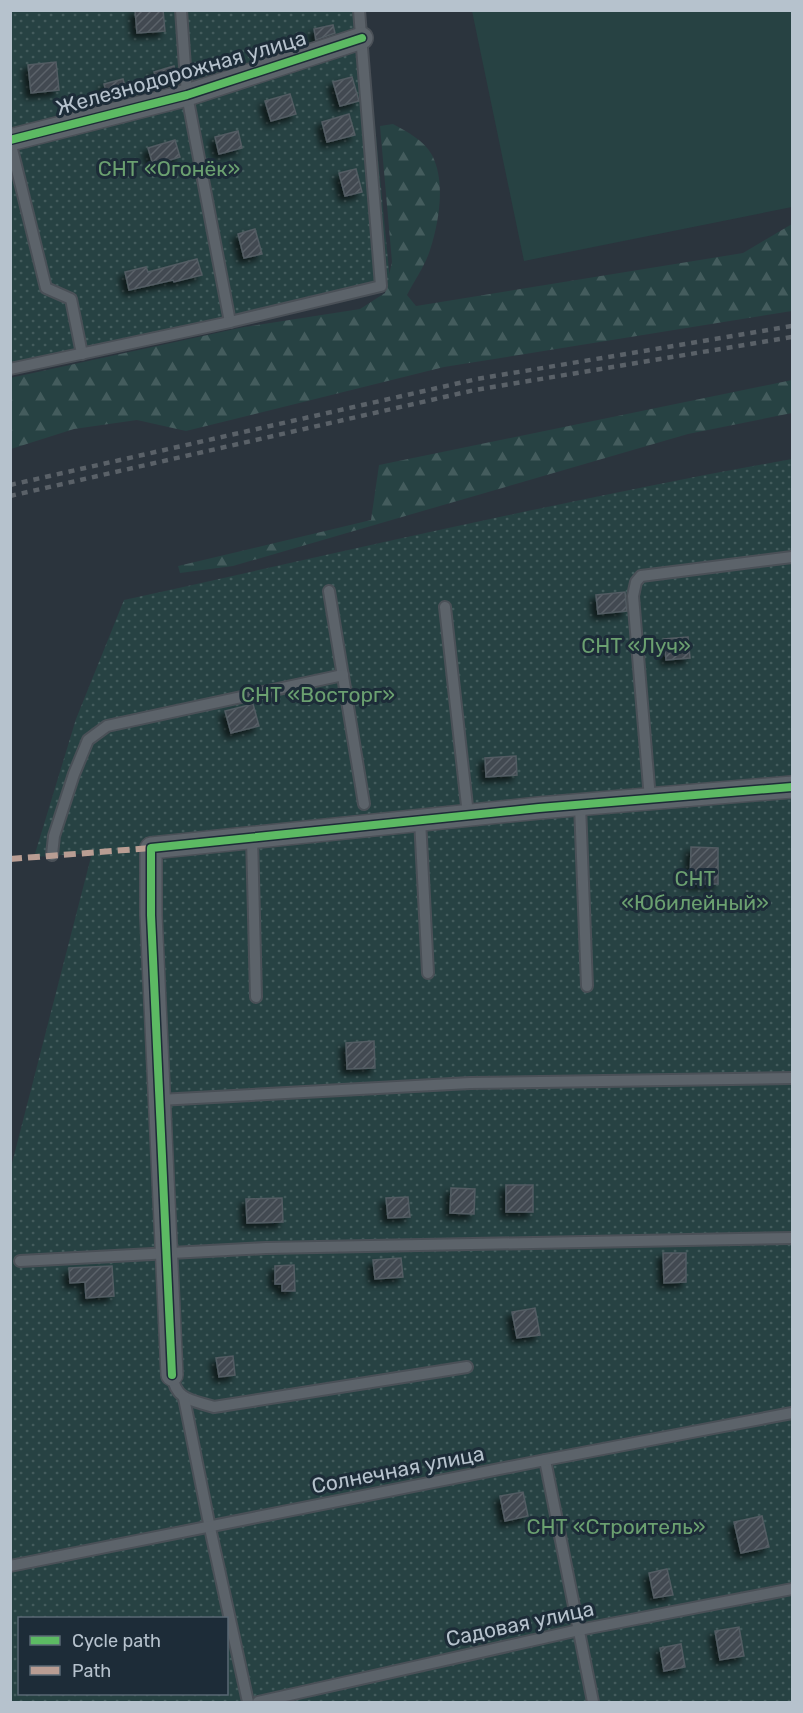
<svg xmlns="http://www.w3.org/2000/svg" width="803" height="1713" font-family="Rubik,sans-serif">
	<defs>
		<pattern id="forest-firs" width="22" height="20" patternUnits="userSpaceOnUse" patternTransform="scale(1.5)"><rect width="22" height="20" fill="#274243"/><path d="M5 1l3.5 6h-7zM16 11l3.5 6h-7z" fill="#445c5d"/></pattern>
		<pattern id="garden-dots" width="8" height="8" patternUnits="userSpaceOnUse" patternTransform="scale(1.5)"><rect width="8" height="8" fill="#274243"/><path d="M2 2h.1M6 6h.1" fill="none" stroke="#445c5d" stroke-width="1.8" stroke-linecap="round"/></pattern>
		<pattern id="building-hatch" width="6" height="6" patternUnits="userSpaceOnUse" patternTransform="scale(1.5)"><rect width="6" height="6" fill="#424a51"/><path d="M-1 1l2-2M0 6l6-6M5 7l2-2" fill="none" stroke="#5b6269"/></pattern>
		<filter id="shadow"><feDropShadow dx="-5" dy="5" stdDeviation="3" flood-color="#0009"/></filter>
	</defs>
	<rect width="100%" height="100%" fill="#2b343d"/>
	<!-- green -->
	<path fill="#274243" d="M472,11H792V207L524,261Z"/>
	<!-- forest -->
	<g fill="url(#forest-firs)">
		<path d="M393,124C407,132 424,140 432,155C446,182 439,222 430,250C425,266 414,281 407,295L416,306L743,253L792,224V311L444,367L186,431L137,420L74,429L11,449L10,378L244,327L360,309L385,293L392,262L380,126Z"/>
		<path d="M792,380V413L688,434L233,566L180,573L178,566L371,520L379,465Z"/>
	</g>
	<!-- garden -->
	<g fill="url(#garden-dots)" fill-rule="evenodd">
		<path d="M10,11H364L390,281L11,367Z"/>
		<path d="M792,459V1702H11V1167L92,853L34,857L76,719L124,600C346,551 568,499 792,459ZM20,1618H226V1694H20Z"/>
	</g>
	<!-- building -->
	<g fill="url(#building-hatch)" stroke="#535c63" stroke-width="1.5" filter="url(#shadow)">
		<path d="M135,10H163L165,31L137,33Z"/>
		<path d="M333,25L335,33L316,40L314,29Z"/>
		<path d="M56,62L59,90L31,93L28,65Z"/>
		<path d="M174,66L178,82L159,87L154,72Z"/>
		<path d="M352,77L359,101L340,106L333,82Z"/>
		<path d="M123,79L128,97L109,102L104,84Z"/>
		<path d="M290,94L296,114L271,121L265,101Z"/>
		<path d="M349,114L355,135L327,142L322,122Z"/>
		<path d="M238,131L242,148L219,154L215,137Z"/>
		<path d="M175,140L180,157L153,165L148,148Z"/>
		<path d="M356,169L362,192L345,196L339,173Z"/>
		<path d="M255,229L262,254L244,258L238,234Z"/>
		<path d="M197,259L202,275L174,282L173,280L129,290L125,272L146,267L148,272Z"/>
		<path d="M625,592L627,611L598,614L596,595Z"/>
		<path d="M688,637L690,658L666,660L664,639Z"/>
		<path d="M253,704L259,726L231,733L225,711Z"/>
		<path d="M516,756L517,775L486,777L485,758Z"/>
		<path d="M691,847L718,848V884H690Z"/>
		<path d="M374,1041L375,1068L347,1069L346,1043Z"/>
		<rect x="506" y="1185" width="27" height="27"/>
		<path d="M451,1188L475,1189L474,1214L450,1213Z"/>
		<path d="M408,1197L410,1217L388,1218L386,1198Z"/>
		<path d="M282,1198L283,1222L247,1223L246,1199Z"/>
		<path d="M663,1253H686V1282L664,1283Z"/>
		<path d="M401,1258L403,1277L375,1279L373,1260Z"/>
		<path d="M294,1265L295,1291H282V1284H275V1266Z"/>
		<path d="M112,1266L114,1296L86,1298L85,1282L70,1283L69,1268Z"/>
		<path d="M535,1308L540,1335L517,1338L512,1312Z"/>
		<path d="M233,1356L235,1375L219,1377L216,1358Z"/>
		<path d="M523,1492L528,1516L505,1521L500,1496Z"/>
		<path d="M762,1516L769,1547L741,1553L734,1522Z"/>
		<path d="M667,1569L673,1595L654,1598L649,1573Z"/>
		<path d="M739,1627L744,1656L720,1660L715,1631Z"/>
		<path d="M681,1644L685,1667L664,1671L660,1648Z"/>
	</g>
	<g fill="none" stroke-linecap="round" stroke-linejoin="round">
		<!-- service casing -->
		<g stroke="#4a5057" stroke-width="14">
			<g id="service">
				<path d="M181,10L187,95L230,322"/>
				<path d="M10,141L46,288L71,299L82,354"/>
				<path d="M10,369L230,322L381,286L359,10"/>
				<path d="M329,591L364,804"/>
				<path d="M445,607L468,815"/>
				<path d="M650,799L633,596L636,582L641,576L792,557"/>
				<path d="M580,805L587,986"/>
				<path d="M420,820L428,973"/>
				<path d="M252,837L256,997"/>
				<path d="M52,855L54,836L74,774L88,740L107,726L343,675"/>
				<path d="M159,1100L470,1083L792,1078"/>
				<path d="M20,1261L266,1248L792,1238"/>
				<path d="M172,1375C176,1401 192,1400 214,1407L467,1367"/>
				<path d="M184,1398L210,1528L248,1702"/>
				<path d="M545,1460L593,1702"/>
				<path d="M10,1566L545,1460L792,1413"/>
				<path d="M258,1702L579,1630L792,1589"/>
			</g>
		</g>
		<!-- minor casing -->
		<g stroke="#4a5057" stroke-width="24">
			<g id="minor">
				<path d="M10,140L187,95L362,38"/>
				<path d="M172,1375L151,915V848L539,808L792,787"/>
			</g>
		</g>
		<!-- service -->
		<use href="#service" stroke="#5c636a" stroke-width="10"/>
		<!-- minor -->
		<use href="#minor" stroke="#5c636a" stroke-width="21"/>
		<!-- rail -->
		<g stroke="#5a6168" stroke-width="4.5" stroke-dasharray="6 6" stroke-linecap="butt">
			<path d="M10,485L477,379L792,326"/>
			<path d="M10,496L475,390L792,337"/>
		</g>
		<!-- quiet -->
		<path stroke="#b99d93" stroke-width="6" stroke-dasharray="12 6" stroke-linecap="butt" d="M10,859L151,848"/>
		<!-- cycleway casing -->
		<g stroke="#1d2c38" stroke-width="11">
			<g id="cycleway">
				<path d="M10,140L187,95L362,38"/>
				<path d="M172,1375L151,915V848L539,808L792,787"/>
			</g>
		</g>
		<!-- cycleway -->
		<use href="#cycleway" stroke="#5cba63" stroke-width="8"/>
	</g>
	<g text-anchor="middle" stroke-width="6" stroke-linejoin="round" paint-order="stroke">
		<!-- street labels -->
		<g font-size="21" fill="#b6c2cd" stroke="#1d2c38">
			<text transform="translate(181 73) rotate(-16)" y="7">Железнодорожная улица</text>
			<text transform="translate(398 1470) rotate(-11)" y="7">Солнечная улица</text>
			<text transform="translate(520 1624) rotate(-12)" y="7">Садовая улица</text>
		</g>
		<!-- park labels -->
		<g font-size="21" fill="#6ba070" stroke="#1d2c38">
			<text x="169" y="176">СНТ «Огонёк»</text>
			<text x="636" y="653">СНТ «Луч»</text>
			<text x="318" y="702">СНТ «Восторг»</text>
			<text x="695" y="886">СНТ<tspan x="695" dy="24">«Юбилейный»</tspan></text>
			<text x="616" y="1534">СНТ «Строитель»</text>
		</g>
	</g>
	<!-- border -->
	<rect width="803" height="1713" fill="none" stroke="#b6c2cd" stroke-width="24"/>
	<!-- legend -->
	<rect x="18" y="1617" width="210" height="78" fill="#1d2c38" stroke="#5a6874" stroke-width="1.5"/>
	<rect x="30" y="1636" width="30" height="9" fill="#5cba63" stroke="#5a6874" stroke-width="1.5"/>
	<text x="72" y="1647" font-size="18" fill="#b6c2cd">Cycle path</text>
	<rect x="30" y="1666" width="30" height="9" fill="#b99d93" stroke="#5a6874" stroke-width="1.5"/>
	<text x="72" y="1677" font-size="18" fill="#b6c2cd">Path</text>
</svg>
